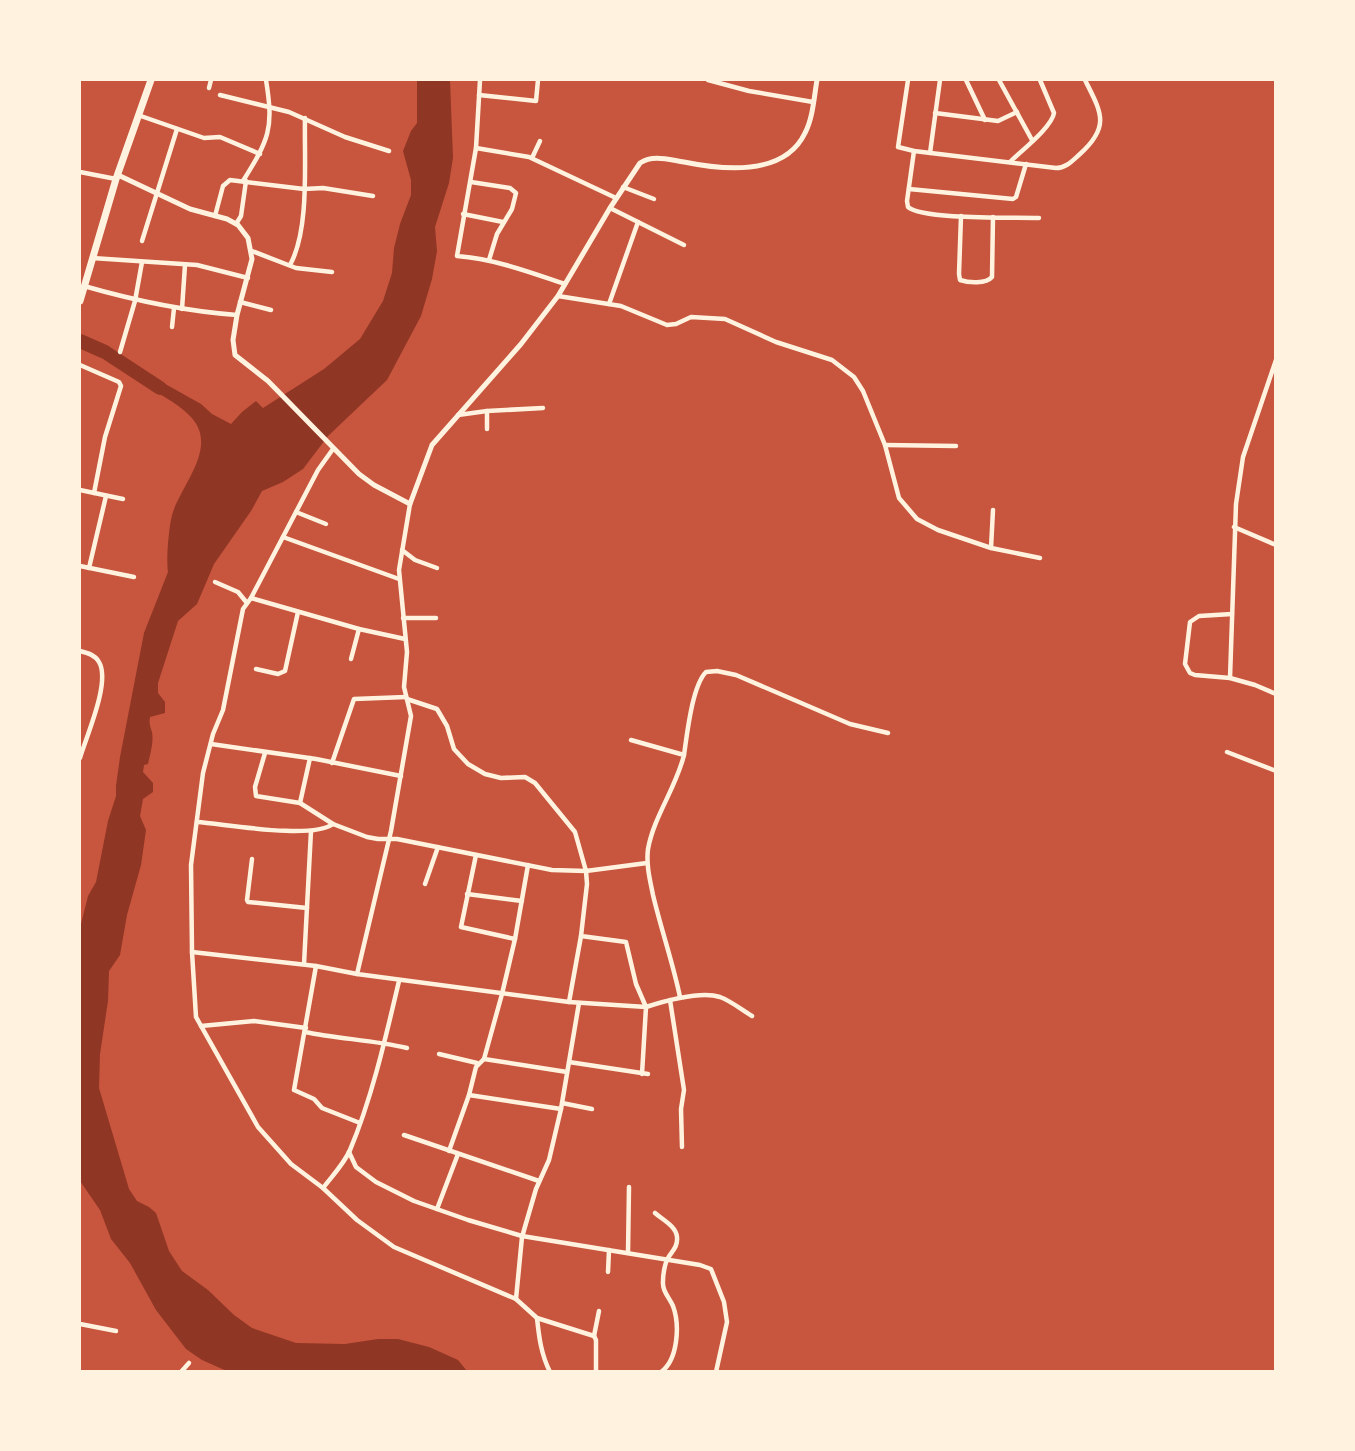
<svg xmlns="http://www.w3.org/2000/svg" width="1355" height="1451" font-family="'Titillium Web',sans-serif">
	<rect width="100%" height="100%" fill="#c8553d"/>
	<!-- water -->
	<path fill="#8f3625" d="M417,80H450L453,158L449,183L435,227L437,251L432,279L421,316L387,380L328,436L303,469L283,482L262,491L251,511L214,564L197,604L178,621L158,683V693L165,702V713L150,717C149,724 150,726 152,732C154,743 150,754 148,764L144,765L143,772L153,783V792L143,799L140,816L146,830L141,865L127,915L120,955L109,971L108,1001L100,1054L99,1088L129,1189L137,1201L149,1207L156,1213L169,1251L182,1271L208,1290L234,1315L252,1328L296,1343L345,1344L378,1339H398L429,1347L458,1360L467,1371L229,1372L202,1360L186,1349L156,1310L130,1263L111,1239L100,1210L80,1181V928L88,896L96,882L108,821L116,796V786L120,757L144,633L168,572C166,560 169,523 173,512C183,482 220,445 189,415C176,402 156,392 139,382L151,376L201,404L212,414L231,424L242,412L256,401L263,408L324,369L360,339L383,301L392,273L394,248L400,224L411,195V180L403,151L411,131L417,123Z"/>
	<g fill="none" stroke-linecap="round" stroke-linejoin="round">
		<!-- river -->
		<path stroke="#8f3625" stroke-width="14" d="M80,341L105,352L160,388"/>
		<!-- minor -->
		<g stroke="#fff3e0" stroke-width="4.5">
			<path d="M480,80L476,148L457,256C495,259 529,272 565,284"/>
			<path d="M708,80L749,91L813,102"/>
			<path d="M908,80L898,147L914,151L1056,168C1066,168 1072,161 1080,154C1111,126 1101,112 1085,80"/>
			<path d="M966,80L985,120"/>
			<path d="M999,80L1032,140"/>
			<path d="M209,88L211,80"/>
			<path d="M220,95L289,112L345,137L389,151"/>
			<path d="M479,95L536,101L538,80"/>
			<path d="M935,113L998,121L1017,112"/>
			<path d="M138,115L204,138L220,137L260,154"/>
			<path d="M476,148L529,157L616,198"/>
			<path d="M914,151L907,201L908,207C923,220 1015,217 1039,218"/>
			<path d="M930,153L940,80"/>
			<path d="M532,158L540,141"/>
			<path d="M1010,162C1021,151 1052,127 1054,113L1040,80"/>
			<path d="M80,172L116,179"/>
			<path d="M243,181C269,139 274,129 266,80"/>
			<path d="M471,182L510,188L516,193L512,209L497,234L489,260"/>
			<path d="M623,187L654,199"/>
			<path d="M909,189L1013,199L1016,197L1026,164"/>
			<path d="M463,214L503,222"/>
			<path d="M215,216L223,186L230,180L304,189L323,188L373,196"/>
			<path d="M961,216L959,274L960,280C969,283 986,284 992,277L993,217"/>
			<path d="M638,222L684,245"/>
			<path d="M236,224L241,216L246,181"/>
			<path d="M142,241L177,129"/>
			<path d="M252,251L296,268L332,272"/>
			<path d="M92,258L197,265L248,278"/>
			<path d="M290,265C310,229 304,160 305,118"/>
			<path d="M84,286C136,301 183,311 237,315"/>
			<path d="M558,296L621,306L667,325L676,324L691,317L725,319L776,342L832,360L854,377L863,391L885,445L899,498L917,519L938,530L991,548L1040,558"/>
			<path d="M240,302L271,310"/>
			<path d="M609,304L638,222L610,208"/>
			<path d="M182,309L185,265"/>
			<path d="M172,327L174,308"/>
			<path d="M120,352L135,301L142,262"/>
			<path d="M80,365L119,382L121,386L105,437L94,493"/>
			<path d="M487,411V429"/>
			<path d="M458,415L487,411L543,408"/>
			<path d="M885,445L956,446"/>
			<path d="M333,449L318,470L251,598L243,609L223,710L213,734L203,773L191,865L192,952L196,1017L258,1127L291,1164L323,1188L357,1220L394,1247L516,1299L537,1318L594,1336L596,1340V1372"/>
			<path d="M80,490L123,499"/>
			<path d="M410,504L399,570L407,652L404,687L411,716L391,831L357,974L569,1002L646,1007L642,1074"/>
			<path d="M296,512L326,524"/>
			<path d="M1234,527L1276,545"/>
			<path d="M283,537L399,579"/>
			<path d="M991,548L993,510"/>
			<path d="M402,550L415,560L437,568"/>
			<path d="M80,566L134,577"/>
			<path d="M89,568L106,496"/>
			<path d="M215,582L238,592L247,603"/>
			<path d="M251,598L359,629L405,639"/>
			<path d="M1232,614L1199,616L1190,622L1185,664L1190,673L1195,675L1230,678L1255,685L1276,694"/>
			<path d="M403,618H436"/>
			<path d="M80,651C88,653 95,655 99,662C111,682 86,737 80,758"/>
			<path d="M351,659L359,629"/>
			<path d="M256,669L278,674L285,671L298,612"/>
			<path d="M1230,678L1236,504L1243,457L1276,360"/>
			<path d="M407,699L437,709L447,726L454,749L468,764L485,774L501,778L525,777L535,783L575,832L586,871L647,863"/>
			<path d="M631,740L684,755C676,788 654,816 648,849C646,865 650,880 653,895C661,929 673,963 680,997"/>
			<path d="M211,744L316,759L401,776"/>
			<path d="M1227,752L1276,771"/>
			<path d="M265,753L255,787L256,796L300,803L333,824"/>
			<path d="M684,755C687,735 692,686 706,672L717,671L736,675L850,724L888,733"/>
			<path d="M332,763L354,699L406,697"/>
			<path d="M300,803L310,758"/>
			<path d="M197,822C226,824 311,840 333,824L367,837L378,839H397L552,870L586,871L587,884L581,936L626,942L636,984L646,1007C665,1001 701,991 720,997C731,1001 742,1010 752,1016"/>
			<path d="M476,855L461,927L515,939"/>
			<path d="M252,859L247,900L248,902L307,908"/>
			<path d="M425,884L438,847"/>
			<path d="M467,894L522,901"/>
			<path d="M192,952L316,966L357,974"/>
			<path d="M304,964L311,831"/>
			<path d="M316,966L294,1090L314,1099L322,1108L360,1123"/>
			<path d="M670,1000L684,1090L681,1109L682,1147"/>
			<path d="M569,1002L581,936"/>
			<path d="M201,1026L254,1021L306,1028"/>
			<path d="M305,1032C339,1039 373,1040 407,1048"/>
			<path d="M439,1054L477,1063"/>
			<path d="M484,1059L567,1072"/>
			<path d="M569,1062L648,1074"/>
			<path d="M469,1095L561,1109"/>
			<path d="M562,1103L592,1109"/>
			<path d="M404,1135L539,1181"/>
			<path d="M449,1151L469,1095L476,1067L484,1059L502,994L515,939L528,865"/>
			<path d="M349,1152L356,1167L376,1182L414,1201L468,1220L522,1236L700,1265L711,1269L724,1302L727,1322L716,1372"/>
			<path d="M323,1188C332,1176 344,1164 350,1150C372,1098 386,1036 399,981"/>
			<path d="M437,1209L458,1154"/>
			<path d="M655,1213C663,1220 676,1226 677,1237C678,1247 672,1251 668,1258C665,1263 663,1274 663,1281C662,1291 669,1297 673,1306C680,1325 678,1360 661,1372"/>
			<path d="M628,1253L629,1187"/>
			<path d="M608,1272L609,1250"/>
			<path d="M516,1299L522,1237L536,1189L549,1160L561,1109L579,1003"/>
			<path d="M537,1318C539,1337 541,1354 550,1372"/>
			<path d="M80,1324L116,1331"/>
			<path d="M594,1336L599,1311"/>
			<path d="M181,1372L189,1363"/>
		</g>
		<!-- tertiary -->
		<path stroke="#fff3e0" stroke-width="5" d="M118,175L190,209L227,219L238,225L248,238L252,259L237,315L233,340L235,355L268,381L359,474L374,485L410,504L432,445L521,344L558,296L610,208L640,163C653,154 670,160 684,162C723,170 784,177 805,133C813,118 814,97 817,80"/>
		<!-- primary -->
		<path stroke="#fff3e0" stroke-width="7" d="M80,301L116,179L151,80"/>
	</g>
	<!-- border -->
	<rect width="1355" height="1451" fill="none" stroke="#fff3e0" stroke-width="162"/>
</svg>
